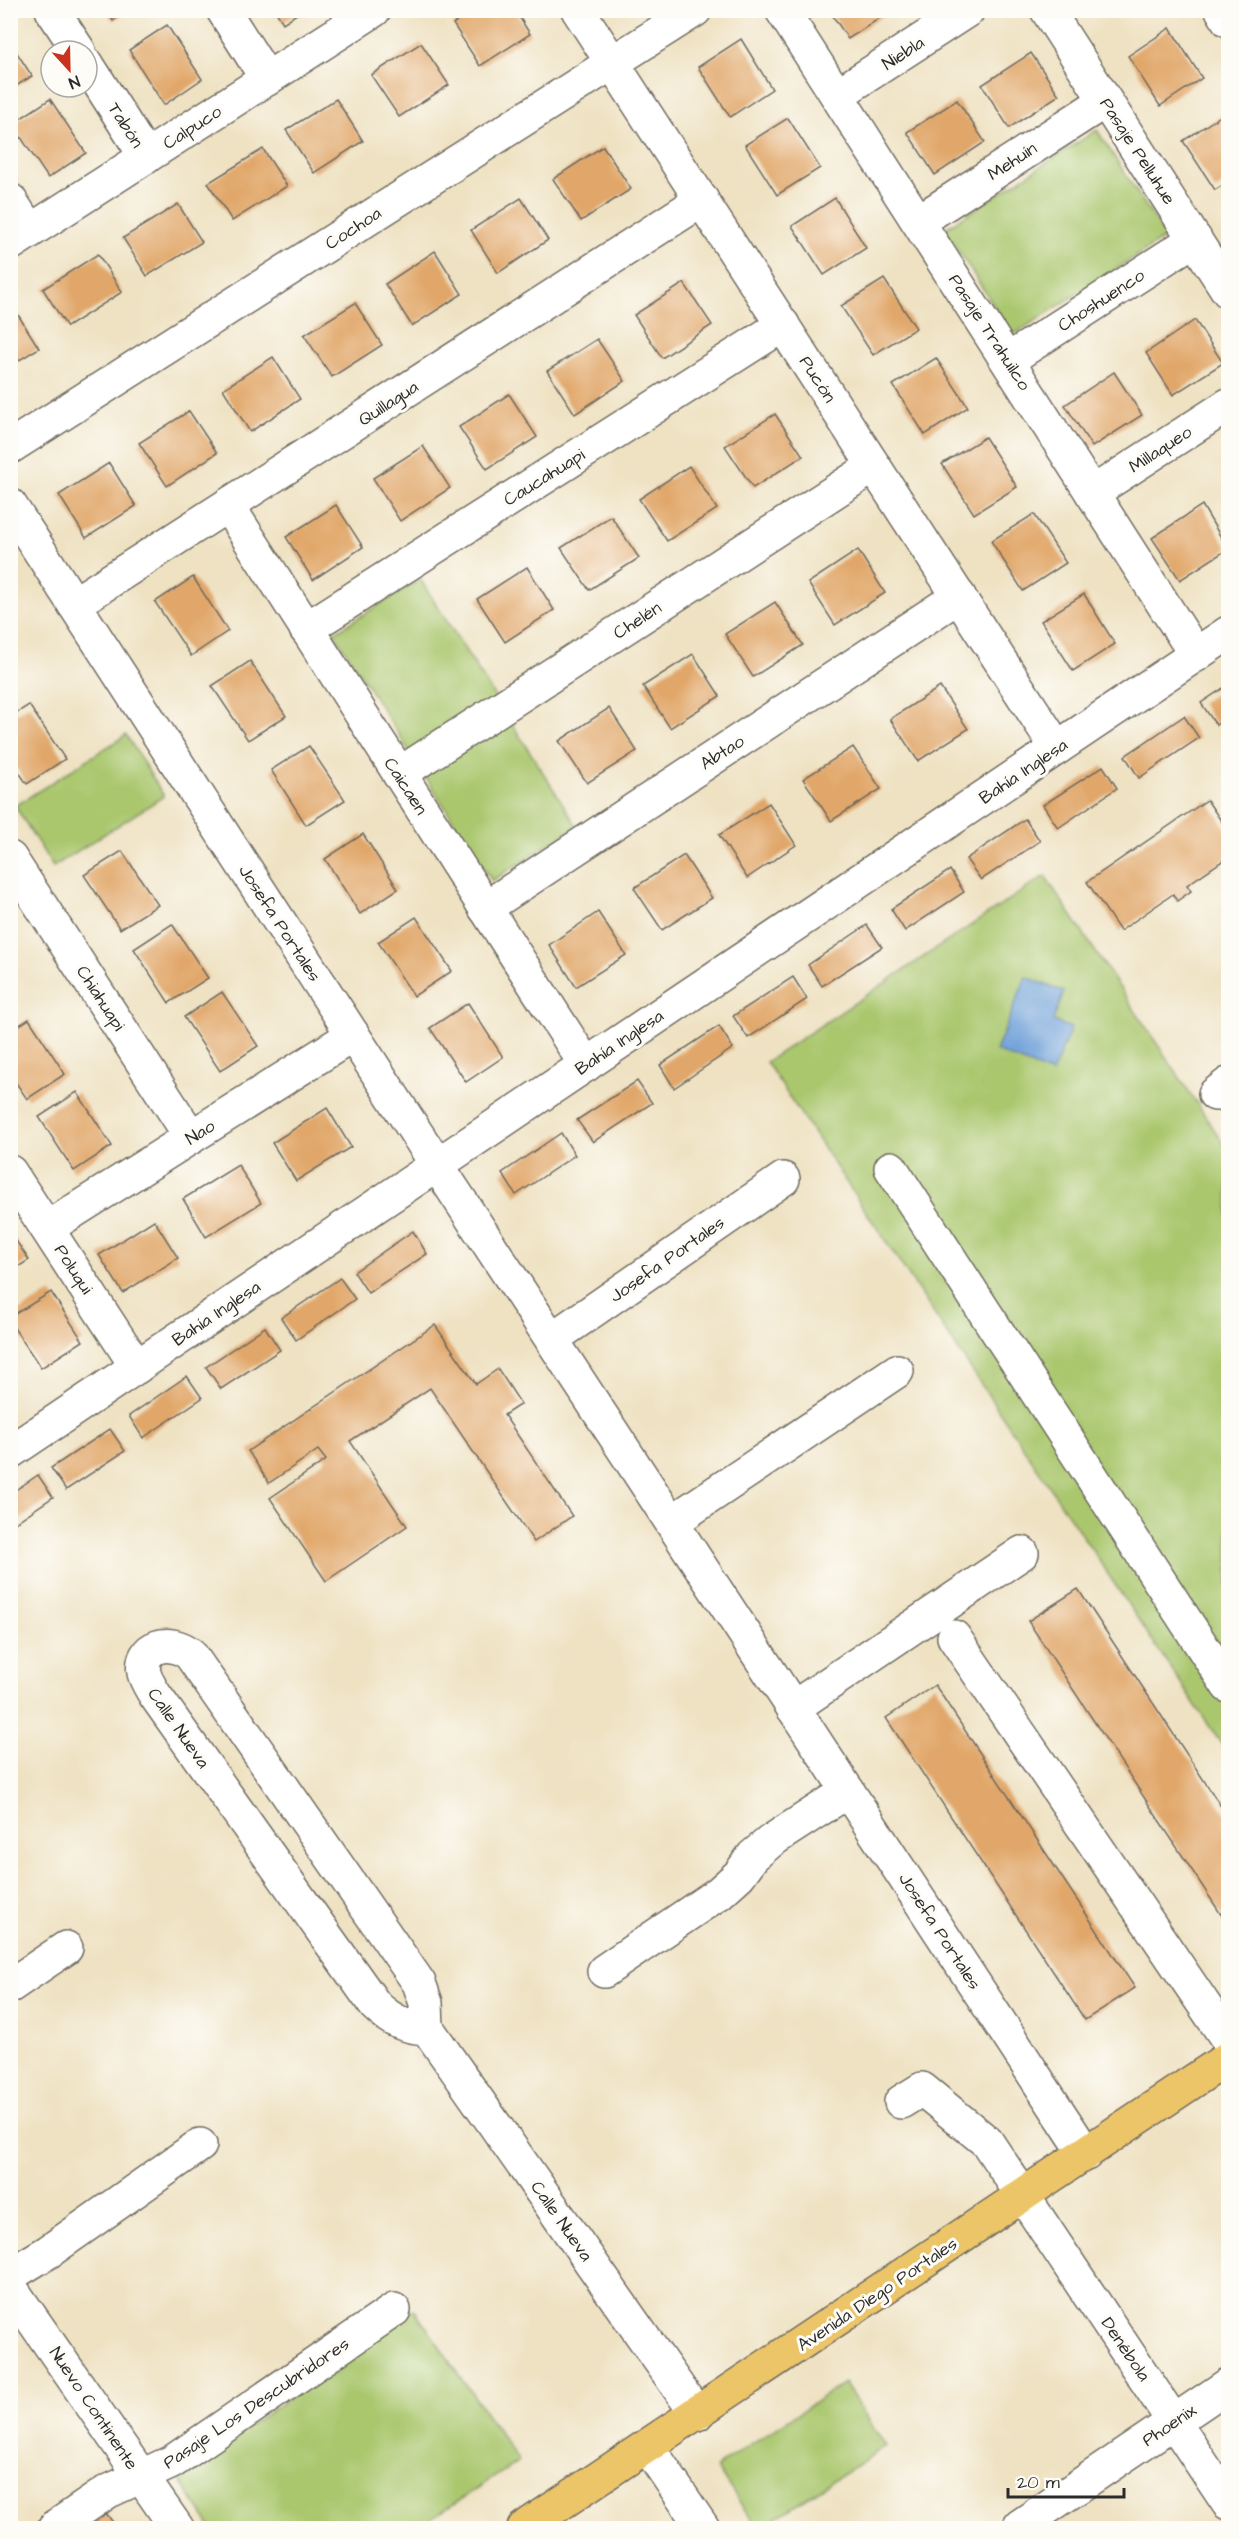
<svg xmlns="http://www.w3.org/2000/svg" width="1239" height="2539" font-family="'Architects Daughter',sans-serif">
	<rect width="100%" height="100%" fill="#fdfcf7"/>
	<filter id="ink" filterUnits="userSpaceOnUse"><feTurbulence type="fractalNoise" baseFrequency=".0167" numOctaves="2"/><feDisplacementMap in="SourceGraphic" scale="12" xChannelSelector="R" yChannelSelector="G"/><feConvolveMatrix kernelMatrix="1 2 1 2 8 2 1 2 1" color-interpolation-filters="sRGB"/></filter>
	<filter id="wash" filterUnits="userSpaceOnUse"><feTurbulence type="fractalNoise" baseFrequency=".008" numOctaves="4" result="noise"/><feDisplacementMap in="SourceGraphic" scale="24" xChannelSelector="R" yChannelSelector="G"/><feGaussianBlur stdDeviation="1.35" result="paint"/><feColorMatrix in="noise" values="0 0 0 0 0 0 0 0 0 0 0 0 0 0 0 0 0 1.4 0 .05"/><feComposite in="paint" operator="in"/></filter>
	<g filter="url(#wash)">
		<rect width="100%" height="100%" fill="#efe2c3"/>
		<!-- green -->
		<g fill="#aac76e" stroke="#6a794c" stroke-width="1.5">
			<path d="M1097,130L1166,237L1013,335L944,229Z"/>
			<path d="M420,579L577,826L492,881L334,633Z"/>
			<path d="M126,735L164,796L53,867L15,806Z"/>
			<path d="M1045,876L1228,1150V1754L766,1062Z"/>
			<path d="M414,2309L519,2461L417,2528H211L178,2477Z"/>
			<path d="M844,2383L886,2446L761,2528H757L716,2467Z"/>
		</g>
		<!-- water -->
		<path fill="#6ea0d9" stroke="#4c6682" stroke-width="1.5" d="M1026,977L1064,992L1053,1021L1071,1028L1052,1074L996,1051Z"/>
		<g id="blocks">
			<!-- building -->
			<g fill="#e1a76b">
				<path d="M106,10H129L113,21Z"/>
				<path d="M275,10H303L283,23Z"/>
				<path d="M473,10H515L530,34L480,66L453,24Z"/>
				<path d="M829,10H892L848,39Z"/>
				<path d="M167,25L202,79L164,105L129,50Z"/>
				<path d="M1170,28L1202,78L1160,106L1128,56Z"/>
				<path d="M741,39L772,89L730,117L698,67Z"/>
				<path d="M10,42L32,76L10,90Z"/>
				<path d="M421,43L449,85L399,117L371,75Z"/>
				<path d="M1031,53L1059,95L1009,128L982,85Z"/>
				<path d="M50,99L86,153L48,178L12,124Z"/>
				<path d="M336,99L363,141L314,173L286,130Z"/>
				<path d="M957,100L985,142L935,175L907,132Z"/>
				<path d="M1225,113L1228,118V182L1215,190L1183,141Z"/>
				<path d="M788,118L820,168L777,195L745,145Z"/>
				<path d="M603,146L631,189L581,221L553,179Z"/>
				<path d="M263,149L287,186L232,221L208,183Z"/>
				<path d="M521,198L548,240L498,273L471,230Z"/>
				<path d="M835,198L866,248L824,275L792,226Z"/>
				<path d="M178,204L202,242L147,276L123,238Z"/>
				<path d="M435,251L462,294L412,326L385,284Z"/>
				<path d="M98,254L122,292L67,327L43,289Z"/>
				<path d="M884,279L916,328L873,355L841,306Z"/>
				<path d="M684,283L712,325L662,358L634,315Z"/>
				<path d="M355,303L382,345L332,377L304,335Z"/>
				<path d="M15,310L39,348L10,366V312Z"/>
				<path d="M1195,320L1223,363L1173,395L1146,353Z"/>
				<path d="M597,339L625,381L575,414L547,371Z"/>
				<path d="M273,357L300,399L250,432L223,389Z"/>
				<path d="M936,358L968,407L925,435L893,385Z"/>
				<path d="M1114,372L1142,415L1092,447L1065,405Z"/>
				<path d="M509,394L537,437L487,469L459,427Z"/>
				<path d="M189,411L217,453L167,486L139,443Z"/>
				<path d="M775,414L803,456L753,488L725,446Z"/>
				<path d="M985,437L1017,487L974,514L942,464Z"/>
				<path d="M423,446L450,488L400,521L373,478Z"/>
				<path d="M109,463L136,506L86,538L59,495Z"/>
				<path d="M689,466L717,509L667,541L639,499Z"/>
				<path d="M336,505L363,547L313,580L286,537Z"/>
				<path d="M1202,505L1228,549L1180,580L1152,538Z"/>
				<path d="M1034,514L1066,563L1023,591L991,541Z"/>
				<path d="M611,516L639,558L589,590L561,548Z"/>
				<path d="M858,550L885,593L835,625L808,583Z"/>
				<path d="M527,567L554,610L505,642L477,599Z"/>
				<path d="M193,577L228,631L191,656L155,602Z"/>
				<path d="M1084,594L1115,644L1073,671L1041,621Z"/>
				<path d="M775,602L803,645L753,677L725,634Z"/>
				<path d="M693,654L720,696L670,728L643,686Z"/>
				<path d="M250,661L286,716L248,740L212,686Z"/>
				<path d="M1228,685V717L1216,725L1201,703Z"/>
				<path d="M940,687L968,729L918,761L890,719Z"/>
				<path d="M29,705L65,759L27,784L10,759V717Z"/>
				<path d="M609,708L637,751L587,783L559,741Z"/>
				<path d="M1184,716L1199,738L1139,778L1125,756Z"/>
				<path d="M309,746L345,800L306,825L271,770Z"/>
				<path d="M853,747L881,789L831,821L803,779Z"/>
				<path d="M1103,766L1117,788L1058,828L1043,805Z"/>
				<path d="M1207,800L1228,831V857L1187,885L1191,891L1177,901L1173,894L1120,931L1087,882Z"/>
				<path d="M769,803L796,845L747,878L719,835Z"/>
				<path d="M1025,819L1040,841L981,880L966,859Z"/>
				<path d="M363,834L398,889L360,914L325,859Z"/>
				<path d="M122,851L158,905L120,929L84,875Z"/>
				<path d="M684,855L712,898L662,930L634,888Z"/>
				<path d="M950,870L964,892L905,931L891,909Z"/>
				<path d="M598,912L626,955L576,987L549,945Z"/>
				<path d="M416,917L452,971L414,996L378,942Z"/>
				<path d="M172,924L208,978L169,1003L134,949Z"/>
				<path d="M867,925L882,947L822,986L808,965Z"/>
				<path d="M793,977L807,999L748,1038L733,1016Z"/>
				<path d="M222,992L258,1046L220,1071L184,1017Z"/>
				<path d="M468,1003L503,1057L466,1082L430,1028Z"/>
				<path d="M29,1019L65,1074L27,1099L10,1074V1031Z"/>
				<path d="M719,1026L733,1048L674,1088L660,1065Z"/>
				<path d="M637,1081L652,1103L593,1142L577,1120Z"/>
				<path d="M77,1092L112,1146L74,1171L39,1117Z"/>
				<path d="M327,1108L351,1147L296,1181L272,1143Z"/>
				<path d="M561,1133L575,1155L516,1195L502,1173Z"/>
				<path d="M238,1165L261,1203L206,1237L183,1199Z"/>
				<path d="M154,1220L178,1258L123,1293L99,1255Z"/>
				<path d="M413,1231L427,1254L368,1293L354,1272Z"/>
				<path d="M10,1232L29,1260L10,1272Z"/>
				<path d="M340,1278L355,1299L296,1340L281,1318Z"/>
				<path d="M51,1292L83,1341L41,1368L10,1322V1317Z"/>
				<path d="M435,1325L476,1384L498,1369L521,1404L504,1415L572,1516L534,1542L430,1388L350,1441L407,1526L326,1581L270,1498L326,1460L318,1450L269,1483L248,1451Z"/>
				<path d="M265,1327L280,1350L221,1389L206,1367Z"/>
				<path d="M187,1376L202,1398L143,1438L129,1416Z"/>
				<path d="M110,1429L125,1451L66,1490L51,1468Z"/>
				<path d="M38,1475L53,1497L10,1526V1494Z"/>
				<path d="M1078,1589L1228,1817V1925L1028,1621Z"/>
				<path d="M935,1685L1135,1988L1085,2020L886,1718Z"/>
				<path d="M106,2513L117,2528H83Z"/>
			</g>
		</g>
	</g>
	<g filter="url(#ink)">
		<use href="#blocks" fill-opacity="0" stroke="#706b60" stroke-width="1.5"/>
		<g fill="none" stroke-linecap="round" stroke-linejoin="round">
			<!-- minor casing -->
			<g stroke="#706b60" stroke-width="36">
				<g id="minor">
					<path d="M52,10L79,51"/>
					<path d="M223,10L267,79"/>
					<path d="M578,10L1057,748"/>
					<path d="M782,10L1196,655"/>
					<path d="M1047,10L1228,291"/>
					<path d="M1222,10L1228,20"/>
					<path d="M87,64L146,157"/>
					<path d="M837,95L968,10"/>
					<path d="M10,200L30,231"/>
					<path d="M919,221L1105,101"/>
					<path d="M10,244L374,10"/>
					<path d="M1008,360L1195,239"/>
					<path d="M10,447L695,10"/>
					<path d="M1092,493L1228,405"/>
					<path d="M10,505L437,1165L1086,2154"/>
					<path d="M228,506L586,1065"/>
					<path d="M74,604L702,200"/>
					<path d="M306,629L783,325"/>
					<path d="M399,774L874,466"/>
					<path d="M10,858L191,1137"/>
					<path d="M485,908L959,596"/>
					<path d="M1215,1094L1228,1084"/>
					<path d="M891,1168L1228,1686"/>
					<path d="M10,1172L137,1367"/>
					<path d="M47,1228L353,1035"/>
					<path d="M552,1339L783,1179"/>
					<path d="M10,1452L1228,633"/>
					<path d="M672,1522L897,1371"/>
					<path d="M954,1637L1228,2040"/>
					<path d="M793,1708L1022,1553"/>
					<path d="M604,1971L719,1893L739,1875L753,1856L771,1841L848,1791"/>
					<path d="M10,1986L66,1948"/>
					<path d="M427,2028C405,2027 391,2021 375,2005L155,1695C151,1688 146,1681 144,1673C139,1645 170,1638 190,1654L419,1983L426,2003L427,2028L697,2414"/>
					<path d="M901,2102L922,2089L987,2142L1228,2503"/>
					<path d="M10,2275L48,2252L200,2145"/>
					<path d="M10,2287L177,2528"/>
					<path d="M648,2447L703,2528"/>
					<path d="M1020,2526L1228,2385"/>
					<path d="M54,2528L107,2492L172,2462L394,2310"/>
				</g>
			</g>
			<!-- major casing -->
			<g stroke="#706b60" stroke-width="36">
				<path id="major" d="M524,2528L1228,2058"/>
			</g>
			<!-- minor -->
			<use href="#minor" stroke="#fff" stroke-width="33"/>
			<!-- major -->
			<use href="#major" stroke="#edc569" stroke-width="33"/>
		</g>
	</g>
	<g text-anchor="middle" stroke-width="6" stroke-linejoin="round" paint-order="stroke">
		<!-- street labels -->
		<g font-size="18" fill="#2b2b2b" stroke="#fdfcf7">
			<text transform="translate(903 53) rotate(-33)" y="6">Niebla</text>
			<text transform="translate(126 125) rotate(57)" y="6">Tabón</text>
			<text transform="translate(192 127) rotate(-33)" y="6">Calpuco</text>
			<text transform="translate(1138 151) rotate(57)" y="6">Pasaje Pelluhue</text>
			<text transform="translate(1012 161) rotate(-33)" y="6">Mehuín</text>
			<text transform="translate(353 228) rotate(-33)" y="6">Cochoa</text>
			<text transform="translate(1101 300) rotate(-33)" y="6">Choshuenco</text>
			<text transform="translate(990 332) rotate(57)" y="6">Pasaje Trahuilco</text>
			<text transform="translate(818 379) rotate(57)" y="6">Pucón</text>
			<text transform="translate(388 403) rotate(-33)" y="6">Quillagua</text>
			<text transform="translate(1160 449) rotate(-33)" y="6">Millaqueo</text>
			<text transform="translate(544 477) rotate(-32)" y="6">Caucahuapi</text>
			<text transform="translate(637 620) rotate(-33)" y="6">Chelén</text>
			<text transform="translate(722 752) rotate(-33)" y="6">Abtao</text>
			<text transform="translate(1023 771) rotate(-34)" y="6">Bahía Inglesa</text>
			<text transform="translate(406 786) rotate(57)" y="6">Caicaen</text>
			<text transform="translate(280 923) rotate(57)" y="6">Josefa Portales</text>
			<text transform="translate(101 998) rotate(57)" y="6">Chiahuapi</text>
			<text transform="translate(619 1042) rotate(-34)" y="6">Bahía Inglesa</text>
			<text transform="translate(200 1132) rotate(-32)" y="6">Nao</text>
			<text transform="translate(667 1259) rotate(-35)" y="6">Josefa Portales</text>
			<text transform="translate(74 1269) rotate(57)" y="6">Poluqui</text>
			<text transform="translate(216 1313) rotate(-34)" y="6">Bahía Inglesa</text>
			<text transform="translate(179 1728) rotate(55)" y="6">Calle Nueva</text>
			<text transform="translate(940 1931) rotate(57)" y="6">Josefa Portales</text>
			<text transform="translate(562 2221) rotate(55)" y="6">Calle Nueva</text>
			<text transform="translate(877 2294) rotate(-34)" y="6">Avenida Diego Portales</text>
			<text transform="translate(1126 2349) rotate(56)" y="6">Denébola</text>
			<text transform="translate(256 2403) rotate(-34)" y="6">Pasaje Los Descubridores</text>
			<text transform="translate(94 2408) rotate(56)" y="6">Nuevo Continente</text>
			<text transform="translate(1169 2425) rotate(-34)" y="6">Phoenix</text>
		</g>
	</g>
	<!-- margin -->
	<rect width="1239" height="2539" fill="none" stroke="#fdfcf7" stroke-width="36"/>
	<!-- north arrow -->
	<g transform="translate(69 69) rotate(158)"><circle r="28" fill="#fdfcf7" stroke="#a9a8a5" stroke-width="1.5"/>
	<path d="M0-4.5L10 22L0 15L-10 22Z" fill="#c8321e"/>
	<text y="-9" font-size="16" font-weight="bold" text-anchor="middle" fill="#2b2b2b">N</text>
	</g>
	<!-- scale -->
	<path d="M1008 2488v9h116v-9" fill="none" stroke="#2b2b2b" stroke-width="3"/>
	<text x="1017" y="2488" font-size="18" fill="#2b2b2b" stroke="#fdfcf7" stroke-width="4.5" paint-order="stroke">20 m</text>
</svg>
